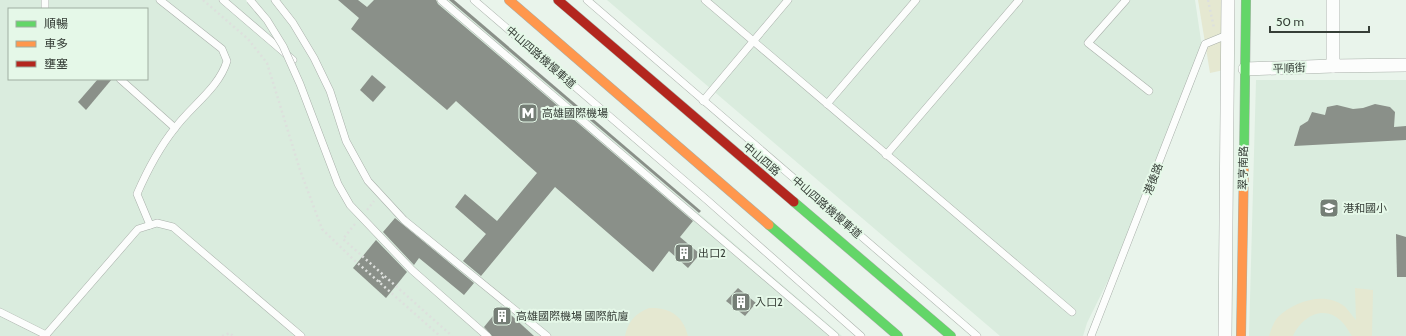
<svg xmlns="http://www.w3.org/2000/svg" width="1406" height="336" font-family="Cabin,'Noto Sans TC',sans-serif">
	<rect width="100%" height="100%" fill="#e9f4eb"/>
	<!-- built -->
	<g fill="#daecde" fill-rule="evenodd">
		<path d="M0,0H453L625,150L842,336H0ZM9,9H147V79H9Z"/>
		<path d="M607,0H1195L1203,54L1191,92L1154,166L1124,248L1087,323L1083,336H1000Z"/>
		<path d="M1256,80H1406V336H1249Z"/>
	</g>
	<!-- green -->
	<g fill="#e5e8d1">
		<path d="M1198,0H1223L1224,70L1210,73Z"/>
		<path d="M1355,288L1373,290L1372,336H1352C1349,332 1346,326 1343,323C1325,303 1302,316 1293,336H1269C1271,330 1274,321 1278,317C1294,302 1324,291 1344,306C1348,309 1352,316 1356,320Z"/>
		<path d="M649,308C670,307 683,316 688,336H625C628,321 635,314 649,308Z"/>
	</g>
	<!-- building -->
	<g fill="#8a9089">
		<path d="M338,0H358L367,7L374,0H436L438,4L693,221L680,237L700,254L688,268L669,251L653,272L555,187L481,276L463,261L486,234L455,207L465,194L497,221L537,173L456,101L447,110L351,29L359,18Z"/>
		<path d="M449,0H454L701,211L699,213Z"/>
		<path d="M372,75L386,87L373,102L360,90Z"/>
		<path d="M98,79H112L86,110L78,102Z"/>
		<path d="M1375,104L1390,107L1395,112L1394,127L1406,126V140L1294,146L1300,126L1308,121L1312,112L1325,115L1327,107L1337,105L1353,109L1363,108Z"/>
		<path d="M395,218L474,283L464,295L419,258L414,265L383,232Z"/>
		<path d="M1396,234L1406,237V277H1397Z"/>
		<path d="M376,240L407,272L386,298L353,268Z"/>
		<path d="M738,288L756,303L745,316L726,301Z"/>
		<path d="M501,306L534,336H492L484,327Z"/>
	</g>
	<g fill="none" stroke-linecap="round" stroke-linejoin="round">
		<!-- lane casing -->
		<g stroke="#a9b0aa" stroke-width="8">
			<g id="lane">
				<path d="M45,0V9"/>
				<path d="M223,0L293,60"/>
				<path d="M275,0L293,23L314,58L330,91L346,141L368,181L404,220L547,336"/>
				<path d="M441,0L835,336"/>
				<path d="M474,0L707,200L861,336"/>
				<path d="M587,0L977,336"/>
				<path d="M705,0L1072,312"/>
				<path d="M1126,0L1088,43L1149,91"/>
				<path d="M120,79L175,128"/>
				<path d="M703,101L788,0"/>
				<path d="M827,104L916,0"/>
				<path d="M886,155L1019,0"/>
				<path d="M150,225L137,194C147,171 159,148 175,128C191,106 219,88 227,61L222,49L160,0"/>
				<path d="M0,312L46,335"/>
				<path d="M45,336L138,229L157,223L173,227L301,336"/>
				<path d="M1091,336L1205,44L1227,35"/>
			</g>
		</g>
		<!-- street casing -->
		<g stroke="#a9b0aa" stroke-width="14">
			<g id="street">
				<path d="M1333,0V66L1406,65"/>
				<path d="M1245,69L1333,66"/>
				<path d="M1225,336L1228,0"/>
			</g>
		</g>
		<!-- fast casing -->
		<g stroke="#a9b0aa" stroke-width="10">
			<g id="fast">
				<path d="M1244,161L1246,0"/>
				<path d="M794,202L951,336"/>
				<path d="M769,225L898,336"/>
			</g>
		</g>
		<!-- slow casing -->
		<g stroke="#a9b0aa" stroke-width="10">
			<g id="slow">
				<path d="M509,0L769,225"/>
				<path d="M1241,336L1244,161"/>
			</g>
		</g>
		<!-- jam casing -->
		<g stroke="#a9b0aa" stroke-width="10">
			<path id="jam" d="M558,0L794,202"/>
		</g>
		<!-- path -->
		<g stroke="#dde0dd" stroke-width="2.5" stroke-dasharray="2 3" stroke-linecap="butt">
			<path d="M203,0L248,39L267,63L300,170L322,229L353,259L440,336"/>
			<path d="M1208,0L1214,28"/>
			<path d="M367,210L374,201"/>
			<path d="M355,224L343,239L452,336"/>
			<path d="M379,282L384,276"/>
			<path d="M222,336L230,333L233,336"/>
		</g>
		<!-- lane -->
		<use href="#lane" stroke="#fcfdfc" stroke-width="7"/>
		<!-- street -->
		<use href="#street" stroke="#fcfdfc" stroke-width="13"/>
		<!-- fast -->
		<use href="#fast" stroke="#63d668" stroke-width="9"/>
		<!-- slow -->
		<use href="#slow" stroke="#ff974d" stroke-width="9"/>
		<!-- jam -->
		<use href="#jam" stroke="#b3261e" stroke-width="9"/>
		<!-- lane-bridge casing -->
		<g stroke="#a9b0aa" stroke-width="8" stroke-linecap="butt">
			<path id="lane-bridge" d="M250,0L267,20L283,46L300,84L338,184L350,205L412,270L487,336"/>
		</g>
		<!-- lane-bridge -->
		<use href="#lane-bridge" stroke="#fcfdfc" stroke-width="7"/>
	</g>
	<!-- icons -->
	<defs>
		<g id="metro-square" transform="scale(1)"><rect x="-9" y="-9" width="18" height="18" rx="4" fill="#757e76" stroke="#e5f8e8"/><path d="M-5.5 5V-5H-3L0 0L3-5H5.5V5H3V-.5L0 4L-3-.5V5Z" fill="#fff"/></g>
		<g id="school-square" transform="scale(1)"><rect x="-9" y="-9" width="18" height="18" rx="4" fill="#757e76" stroke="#e5f8e8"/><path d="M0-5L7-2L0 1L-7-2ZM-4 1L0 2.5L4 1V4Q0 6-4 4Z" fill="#fff"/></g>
		<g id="building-square" transform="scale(1)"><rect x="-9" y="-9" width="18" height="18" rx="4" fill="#757e76" stroke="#e5f8e8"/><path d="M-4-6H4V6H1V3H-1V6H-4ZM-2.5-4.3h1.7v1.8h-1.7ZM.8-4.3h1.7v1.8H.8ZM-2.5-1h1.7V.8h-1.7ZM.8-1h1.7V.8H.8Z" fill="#fff"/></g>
	</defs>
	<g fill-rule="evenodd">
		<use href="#metro-square" x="528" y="113"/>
		<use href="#school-square" x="1329" y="208"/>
		<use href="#building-square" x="684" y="253"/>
		<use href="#building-square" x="741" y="302"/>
		<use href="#building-square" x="502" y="316"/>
	</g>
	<g text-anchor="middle" stroke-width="4" stroke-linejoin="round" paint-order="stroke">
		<!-- street labels -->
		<g font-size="11" fill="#363e37" stroke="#e5f8e8">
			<text transform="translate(541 57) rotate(41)" y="4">中山四路機慢車道</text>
			<text transform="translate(1289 68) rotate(-2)" y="4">平順街</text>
			<text transform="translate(762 159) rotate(40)" y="4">中山四路</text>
			<text transform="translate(1243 168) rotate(-89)" y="4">翠亨南路</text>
			<text transform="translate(1153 179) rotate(-69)" y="4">港後路</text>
			<text transform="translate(827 207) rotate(41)" y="4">中山四路機慢車道</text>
		</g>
		<!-- poi labels -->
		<g font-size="11" fill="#363e37" stroke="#e5f8e8" text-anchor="start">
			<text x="542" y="117">高雄國際機場</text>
			<text x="1343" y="212">港和國小</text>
			<text x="698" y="257">出口2</text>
			<text x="755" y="306">入口2</text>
			<text x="516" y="320">高雄國際機場 國際航廈</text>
		</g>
	</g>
	<!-- legend -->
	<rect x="8" y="8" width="140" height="72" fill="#e5f8e8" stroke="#9faea1"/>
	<rect x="16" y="21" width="20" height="6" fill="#63d668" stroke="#9faea1"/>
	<text x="44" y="28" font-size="12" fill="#363e37">順暢</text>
	<rect x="16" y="41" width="20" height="6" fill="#ff974d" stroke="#9faea1"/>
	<text x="44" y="48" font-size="12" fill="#363e37">車多</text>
	<rect x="16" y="61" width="20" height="6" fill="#b3261e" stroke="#9faea1"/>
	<text x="44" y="68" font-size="12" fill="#363e37">壅塞</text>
	<!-- scale -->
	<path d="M1270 26v6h99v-6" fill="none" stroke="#363e37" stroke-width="2"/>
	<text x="1276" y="26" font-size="12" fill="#363e37" stroke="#e5f8e8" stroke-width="3" paint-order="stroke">50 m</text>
</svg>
